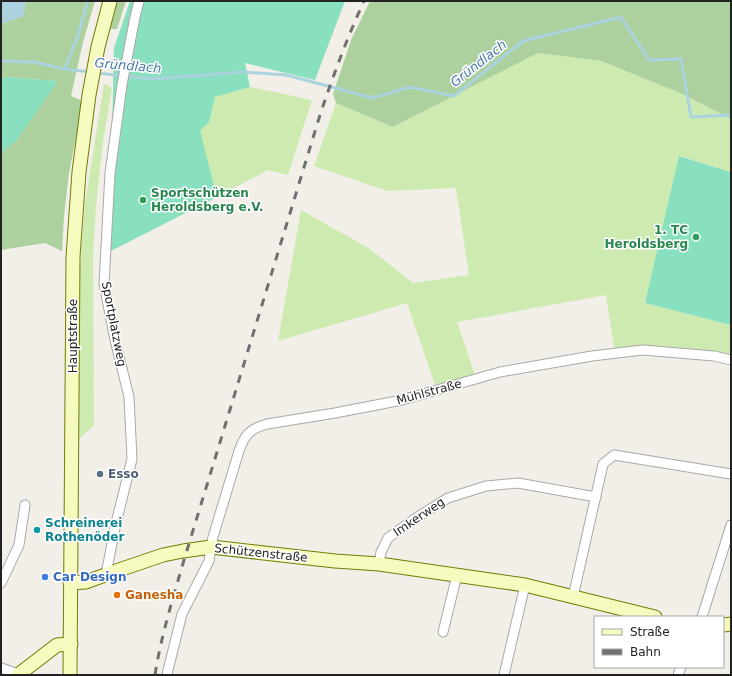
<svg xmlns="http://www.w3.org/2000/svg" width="732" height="676" font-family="'DejaVu Sans',sans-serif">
	<rect width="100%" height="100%" fill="#f2efe9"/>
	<!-- grass -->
	<g fill="#cdebb0">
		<path d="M538,53L601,61L680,93L731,119V172L680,156L645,303L731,325V354L614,348L606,295L457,322L475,375L435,385L407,303L278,341L301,210L370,249L413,283L469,275L456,188L387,191L314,166L336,103L393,127Z"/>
		<path d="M104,84L112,88L103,142L96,205L93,258L94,425L77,441V338L81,251L85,204Z"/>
		<path d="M250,87L312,100L288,175L268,170L217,197L199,131L209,121L215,97Z"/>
	</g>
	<!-- forest -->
	<g fill="#add19e">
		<path d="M26,1H95L83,42L71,96L83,101L69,173L64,216L62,251L45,243L1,250V153L16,141L57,81L5,77L1,78V24L23,16Z"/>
		<path d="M117,1H126L117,29H110Z"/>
		<path d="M370,1H731V119L680,93L601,61L538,53L393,127L336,103L333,94L351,40Z"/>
	</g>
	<!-- pitch -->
	<g fill="#88e0be">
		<path d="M130,1H345L315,80L245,63L250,87L215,97L209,122L200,131L217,197L109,252L114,48Z"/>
		<path d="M5,77L58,81L16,141L1,153V78Z"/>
		<path d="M679,156L731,172V325L645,303Z"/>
	</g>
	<!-- water -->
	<path fill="#aad3df" d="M1,1H26L23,16L1,24Z"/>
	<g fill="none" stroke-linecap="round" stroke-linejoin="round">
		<!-- stream -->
		<g stroke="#aad3df" stroke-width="3">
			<path d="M1,61L34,62L65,69L90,72"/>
			<path d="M65,69L77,38L88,1"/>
			<path d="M96,73L154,79L243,72L286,75L373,98L410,87L454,96L523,41L621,17L649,60L681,59L691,117L731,115"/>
		</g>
		<!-- street casing -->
		<g stroke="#a9a9a9" stroke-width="11">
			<g id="street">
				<path d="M379,564L381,552L388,538L416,518L448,498L486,486L518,483L596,497"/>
				<path d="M106,574L116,523L132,459L129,397L115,340L104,284L110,173L122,85L135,17L139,1"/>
				<path d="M1,583L19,545L25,505"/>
				<path d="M573,597L603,464L614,455L731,474"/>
				<path d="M702,617L731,525"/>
				<path d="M443,632L457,575"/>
				<path d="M1,668L19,674"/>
				<path d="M167,675L168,670L182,614L209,561L211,547L213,537L239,451C245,434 250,429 267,424L335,413L402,400L500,372L592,356L643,350L714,356L731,360"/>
				<path d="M504,675L525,585"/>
				<path d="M678,675L681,667"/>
			</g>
		</g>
		<!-- secondary casing -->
		<g stroke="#707d05" stroke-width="15">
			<g id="secondary">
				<path d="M70,583L86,582L116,571L163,555L183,551L211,547L335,561L379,564L525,585L655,617"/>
				<path d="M723,625L731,624"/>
				<path d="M18,675L57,645L71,644"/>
				<path d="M70,675L73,257L79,172L89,95L98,47L110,1"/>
			</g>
		</g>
		<!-- street -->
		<use href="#street" stroke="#fff" stroke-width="9"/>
		<!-- secondary -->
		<use href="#secondary" stroke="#f7fabf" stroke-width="13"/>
		<!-- rail -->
		<path stroke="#707070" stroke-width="3" stroke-dasharray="8 8" stroke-linecap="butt" d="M155,675C161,636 173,598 184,560L320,115C333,76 347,38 364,1"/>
	</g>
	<!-- markers -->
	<g fill="#2e9e5b" stroke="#fff" stroke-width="1.5">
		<circle cx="143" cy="200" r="4"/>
		<circle cx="696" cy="237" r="4"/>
	</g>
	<circle fill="#5c6f8a" stroke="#fff" stroke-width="1.5" cx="100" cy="474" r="4"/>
	<circle fill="#0f9aa8" stroke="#fff" stroke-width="1.5" cx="37" cy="530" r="4"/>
	<circle fill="#3f7fe0" stroke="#fff" stroke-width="1.5" cx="45" cy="577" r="4"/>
	<circle fill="#e8710a" stroke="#fff" stroke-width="1.5" cx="117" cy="595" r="4"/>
	<g text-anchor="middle" stroke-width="3" stroke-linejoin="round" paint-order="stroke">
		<!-- leisure labels -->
		<g font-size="12" font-weight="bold" fill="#27864d" stroke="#fff" text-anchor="start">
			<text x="151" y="197">Sportschützen<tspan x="151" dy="14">Heroldsberg e.V.</tspan></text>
			<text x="688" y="234" text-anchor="end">1. TC<tspan x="688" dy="14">Heroldsberg</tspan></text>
		</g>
		<!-- street labels -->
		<g font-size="12" fill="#222" stroke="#fff">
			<text transform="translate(114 324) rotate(79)" y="4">Sportplatzweg</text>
			<text transform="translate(73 336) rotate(-90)" y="4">Hauptstraße</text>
			<text transform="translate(429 392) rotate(-15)" y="4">Mühlstraße</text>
			<text transform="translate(419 517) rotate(-34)" y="4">Imkerweg</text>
			<text transform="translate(261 553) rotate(6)" y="4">Schützenstraße</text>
		</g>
		<!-- service labels -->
		<g font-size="12" font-weight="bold" fill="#4e5e75" stroke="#fff" text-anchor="start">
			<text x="108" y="478">Esso</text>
		</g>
		<!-- culture labels -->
		<g font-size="12" font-weight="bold" fill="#0d838f" stroke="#fff" text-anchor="start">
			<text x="45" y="527">Schreinerei<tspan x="45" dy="14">Rothenöder</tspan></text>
		</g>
		<!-- shop labels -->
		<g font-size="12" font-weight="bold" fill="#366cbe" stroke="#fff" text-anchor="start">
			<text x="53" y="581">Car Design</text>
		</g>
		<!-- food labels -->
		<g font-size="12" font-weight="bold" fill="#c56008" stroke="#fff" text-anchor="start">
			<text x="125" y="599">Ganesha</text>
		</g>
		<!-- water labels -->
		<g font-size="13" font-style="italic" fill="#4a7aab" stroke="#fff">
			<text transform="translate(478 63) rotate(-38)" y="5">Gründlach</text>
			<text transform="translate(128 65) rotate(5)" y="5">Gründlach</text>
		</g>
	</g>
	<!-- border -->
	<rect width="732" height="676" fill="none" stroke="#222222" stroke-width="4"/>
	<!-- legend -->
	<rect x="594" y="616" width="130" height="52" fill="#ffffff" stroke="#a7a7a7"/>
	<rect x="602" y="629" width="20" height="6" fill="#f7fabf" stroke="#a7a7a7"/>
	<text x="630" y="636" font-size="12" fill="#222222">Straße</text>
	<rect x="602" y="649" width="20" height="6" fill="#707070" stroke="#a7a7a7"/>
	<text x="630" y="656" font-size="12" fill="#222222">Bahn</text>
</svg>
